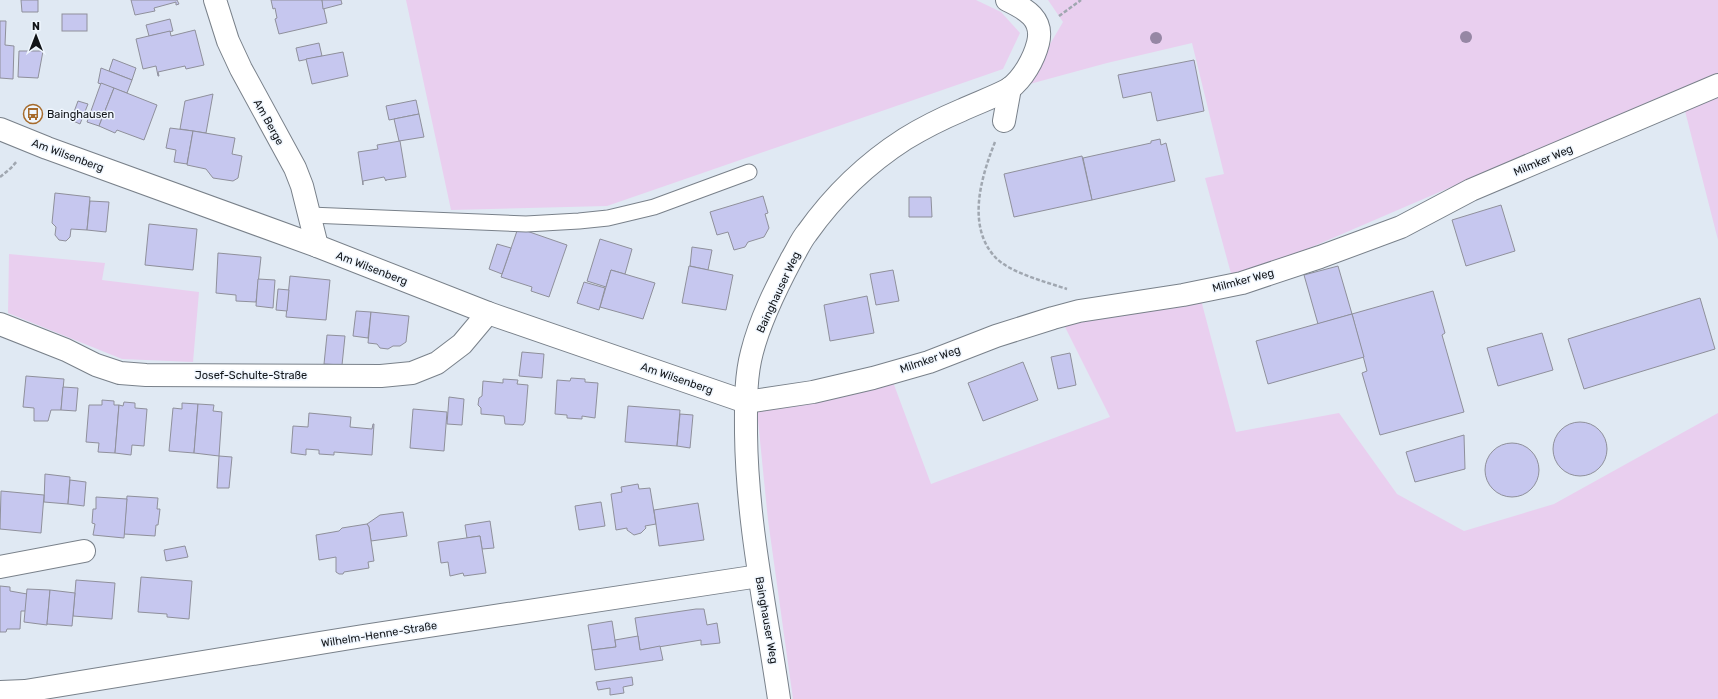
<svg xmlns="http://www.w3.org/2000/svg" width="1718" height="699" font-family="Rubik,sans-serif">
	<rect width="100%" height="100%" fill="#e0e9f3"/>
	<!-- green -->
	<g fill="#e9cfef">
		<path d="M406,0H976L1001,12L1020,33L1003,69L607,206L451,210Z"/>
		<path d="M1048,0H1718V240L1685,111L1681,88L1233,281L1205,178L1224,174L1192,43L1107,63L1026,85L1063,22Z"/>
		<path d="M9,254L105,263L102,280L199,292L193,362L122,359L8,313Z"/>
		<path d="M1201,300L1236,432L1339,413L1397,494L1464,531L1554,504L1718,413V699H793L768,520L757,411L890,374L931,484L1110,417L1063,323Z"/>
	</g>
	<!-- building -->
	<g fill="#c6c7ef" stroke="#8f909b">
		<path d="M21,0H38V12H22Z"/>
		<path d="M131,0H177L179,4L176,5V2L154,8L155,11L135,15Z"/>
		<path d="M271,0H322L327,23L279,34L275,19L277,18L275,8L273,9Z"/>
		<path d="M322,0H341L342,4L323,9Z"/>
		<rect x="62" y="14" width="25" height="17"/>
		<path d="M170,19L173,31L149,36L146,25Z"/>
		<path d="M0,21H6L5,45L14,46L13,79L0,78Z"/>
		<path d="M195,30L204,65L186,69L185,66L158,72L159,76H158L156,66L143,69L136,39L170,31L171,36Z"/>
		<path d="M319,43L322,56L299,61L296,48Z"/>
		<path d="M19,51H43L38,78L18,77Z"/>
		<path d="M343,52L348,76L312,84L306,59Z"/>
		<path d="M113,59L136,68L132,80L109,71Z"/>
		<path d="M1194,60L1204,111L1157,121L1151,92L1123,98L1118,75Z"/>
		<path d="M101,68L132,80L127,93L98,83Z"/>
		<path d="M101,83L114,88L99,126L87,122Z"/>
		<path d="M114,88L157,105L144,140L117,130L115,133L99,126Z"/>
		<path d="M213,94L206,133L180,129L185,101Z"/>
		<path d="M416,100L419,114L389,120L386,106Z"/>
		<path d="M78,101L88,104L80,124L71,120Z"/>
		<path d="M419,114L424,137L399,141L394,119Z"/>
		<path d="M170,128L193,131L187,164L174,162L176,150L166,148Z"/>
		<path d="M193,131L235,138L232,154L242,156L238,178L233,181L213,178L206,169L187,165Z"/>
		<path d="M1160,139L1161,145L1166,143L1175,181L1092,200L1083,158L1151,143V141Z"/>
		<path d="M400,141L406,177L386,180V181L384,177L363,181V185L358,152L378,149L377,145Z"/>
		<path d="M1082,156L1092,200L1014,217L1004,174Z"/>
		<path d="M55,193L90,197L87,230L71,229L70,237L66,241L59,240L55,235L56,227L52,223Z"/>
		<path d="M763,196L768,213L765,214L769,228L764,237L748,242L745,247L734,250L728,232L717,235L710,212Z"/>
		<path d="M909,197H931L932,217H909Z"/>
		<path d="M90,201L109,202L106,232L87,230Z"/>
		<path d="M1501,205L1515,251L1466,266L1452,220Z"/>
		<path d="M149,224L197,229L193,270L145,265Z"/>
		<path d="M518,228L567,245L549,297L531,291L532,287L501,277Z"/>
		<path d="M600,239L632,249L625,274L611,270L606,287L587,281Z"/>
		<path d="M497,244L511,248L502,274L489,269Z"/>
		<path d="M692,247L712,250L708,270L690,266Z"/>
		<path d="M218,253L261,257L256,302L236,301V295L216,293Z"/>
		<path d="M689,266L733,275L726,310L682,303Z"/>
		<path d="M1338,266L1352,314L1318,324L1304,275Z"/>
		<path d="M611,270L655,283L643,319L600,307Z"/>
		<path d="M893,270L899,301L876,305L870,274Z"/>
		<path d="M290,276L330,280L326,320L286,317Z"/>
		<path d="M258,279L275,280L273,308L256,306Z"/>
		<path d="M584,282L605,288L599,310L577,303Z"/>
		<path d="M278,289L289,290L287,311L276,310Z"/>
		<path d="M1433,291L1445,333L1442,335L1464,412L1380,435L1362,373L1367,371L1352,314Z"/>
		<path d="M867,296L874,333L830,341L824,305Z"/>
		<path d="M1700,298L1715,349L1584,389L1568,339Z"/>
		<path d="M356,311L371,312L368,338L353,336Z"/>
		<path d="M371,312L409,316L406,342L400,346H393L388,349L380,348L377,344L368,343Z"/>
		<path d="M1352,314L1364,357L1268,384L1256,341Z"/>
		<path d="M1542,333L1553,370L1498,386L1487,348Z"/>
		<path d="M327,335L345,336L342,365L324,364Z"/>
		<path d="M522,352L544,354L542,378L519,376Z"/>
		<path d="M1070,353L1076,385L1058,389L1051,357Z"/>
		<path d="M1023,362L1038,400L983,421L968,383Z"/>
		<path d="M26,376L64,379L61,410H51L48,421H34V408L23,407Z"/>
		<path d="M571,378L585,379V382L598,383L595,418L582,416V419L567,418V415L555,414L557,380L570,381Z"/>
		<path d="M503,379L518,380L517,384L528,385L525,422L523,425L505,424L504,416L481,414V408L478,405L479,398L482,396L483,381L503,383Z"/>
		<path d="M63,387L78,388L76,411L61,410Z"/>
		<path d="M449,397L464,399L462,425L447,424Z"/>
		<path d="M102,400L114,401V405H119L115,453L98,452L99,443L86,442L89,405H102Z"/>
		<path d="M124,402L135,403V408L147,409L144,446L132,445L131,455L115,453L119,405L123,406Z"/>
		<path d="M182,403L198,404L194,453L169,451L173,408L182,409Z"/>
		<path d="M198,404L214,405L213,411L222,412L219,456L194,453Z"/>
		<path d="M628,406L680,410L677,446L625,442Z"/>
		<path d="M413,409L447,412L444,451L410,448Z"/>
		<path d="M309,413L351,417L350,427L372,429L373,424H374L372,455L334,452V455L319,454V450L306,449V455L291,453L293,426L308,427Z"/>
		<path d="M680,414L693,415L690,448L677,446Z"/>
		<circle cx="1580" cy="449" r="27"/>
		<path d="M1464,435L1465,469L1415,482L1406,452Z"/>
		<circle cx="1512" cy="470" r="27"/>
		<path d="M219,456L232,457L229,488H217Z"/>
		<path d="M45,474L70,477L68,504L44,502Z"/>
		<path d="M70,480L86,482L84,506L68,504Z"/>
		<path d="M638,484L639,489L650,488L656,524L645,526L646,528L641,533L634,535L627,530V528L616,530L611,494L622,492L621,487Z"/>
		<path d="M1,491L44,495L41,533L0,529Z"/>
		<path d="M127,496L158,498L157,509H160L158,525H156L155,536L124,534Z"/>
		<path d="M96,497L127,499L124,538L93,535L95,524L92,523L93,509H96Z"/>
		<path d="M601,502L605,526L579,530L575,506Z"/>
		<path d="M698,503L704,540L659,546L654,510Z"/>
		<path d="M403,512L407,536L371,541L369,527L367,524L380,515Z"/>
		<path d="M490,521L494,548L482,549L480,536L467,538L465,525Z"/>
		<path d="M367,524L369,527L374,561L368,562L369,568L344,572L343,574H339L336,572V557L319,560L316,535L339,531L342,528Z"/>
		<path d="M480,536L486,573L464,576L463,573L450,576L448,562L441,563L438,542Z"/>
		<path d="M185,546L188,557L166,561L164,550Z"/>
		<path d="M141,577L192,581L189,619L167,617V614L138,612Z"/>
		<path d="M76,580L115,583L112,619L73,616Z"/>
		<path d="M0,586L10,587V591L27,594L26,611H21L20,629H7L6,632H0Z"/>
		<path d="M27,589L50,590L47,625L24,622Z"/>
		<path d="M50,590L75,593L72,626L47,624Z"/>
		<path d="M696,609H704L707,625L717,623L720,643L701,645V640L640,650L635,618Z"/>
		<path d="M612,621L616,647L592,650L588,625Z"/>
		<path d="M638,636L640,650L660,646L663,660L595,670L592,650L616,647L615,640Z"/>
		<path d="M632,677L633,685L623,687L624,693L610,695V688L598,690L596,682Z"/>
	</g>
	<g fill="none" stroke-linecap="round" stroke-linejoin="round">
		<!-- service casing -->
		<g stroke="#79818a" stroke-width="17">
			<path id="service" d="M310,215L526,224L579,221L608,218L654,207L749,172"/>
		</g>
		<!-- minor casing -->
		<g stroke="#79818a" stroke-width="24">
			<g id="minor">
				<path d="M215,0L228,41L241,69L295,168L302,186L317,246"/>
				<path d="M1004,121L1010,88"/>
				<path d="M0,129L47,148L317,246L488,313L746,402L813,392L873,378L929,362L996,336L1053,318L1079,311L1183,295L1242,283L1320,257L1401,227L1471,190L1718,85"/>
				<path d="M0,324L66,350L96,365L120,373L146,375L381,376L412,373L437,363L462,344L488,313"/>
				<path d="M0,567L84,551"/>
				<path d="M0,692L25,691L363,636L759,576"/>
				<path d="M779,699C766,610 747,523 746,433C746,406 745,378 752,352C760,320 776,288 792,258C797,250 801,240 807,233C834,195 866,164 905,139C923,128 943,118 962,110C977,103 994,97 1009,89C1023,79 1034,59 1038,43C1044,19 1026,9 1007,0"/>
			</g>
		</g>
		<!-- path -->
		<g stroke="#a0a7b0" stroke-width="2.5" stroke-dasharray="4 2" stroke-linecap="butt">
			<path d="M1059,16L1081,0"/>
			<path d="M995,142C981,177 966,227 996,258C1011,273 1046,282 1067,289"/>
			<path d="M0,177L11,168L17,161"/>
		</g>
		<!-- service -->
		<use href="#service" stroke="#fff" stroke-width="15"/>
		<!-- minor -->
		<use href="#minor" stroke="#fff" stroke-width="22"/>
	</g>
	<!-- trees -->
	<g fill="#9687a4">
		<circle cx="1466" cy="37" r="6"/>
		<circle cx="1156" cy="38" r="6"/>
	</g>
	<!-- icons -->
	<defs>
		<g id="bus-ring" transform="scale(1)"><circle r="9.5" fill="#eff6fe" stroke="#a66b2c" stroke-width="1.5"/><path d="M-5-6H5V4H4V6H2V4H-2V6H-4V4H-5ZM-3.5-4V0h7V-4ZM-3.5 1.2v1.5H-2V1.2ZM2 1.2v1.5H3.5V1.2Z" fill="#a66b2c"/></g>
	</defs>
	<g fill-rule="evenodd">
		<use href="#bus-ring" x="33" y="114"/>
	</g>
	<g text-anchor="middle" stroke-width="3" stroke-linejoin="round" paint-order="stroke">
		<!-- poi labels -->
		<g font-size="11" fill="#111418" stroke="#eff6fe" text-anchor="start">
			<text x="47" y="118">Bainghausen</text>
		</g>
		<!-- street labels -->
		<g font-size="11" fill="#111418" stroke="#eff6fe">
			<text transform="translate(269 122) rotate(61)" y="4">Am Berge</text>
			<text transform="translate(68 155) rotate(20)" y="4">Am Wilsenberg</text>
			<text transform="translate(1543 160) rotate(-23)" y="4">Milmker Weg</text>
			<text transform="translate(372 268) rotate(21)" y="4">Am Wilsenberg</text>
			<text transform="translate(1243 280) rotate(-15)" y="4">Milmker Weg</text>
			<text transform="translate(778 292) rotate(-65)" y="4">Bainghauser Weg</text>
			<text transform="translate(930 359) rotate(-19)" y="4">Milmker Weg</text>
			<text x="251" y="379">Josef-Schulte-Straße</text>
			<text transform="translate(677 378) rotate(19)" y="4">Am Wilsenberg</text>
			<text transform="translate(767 620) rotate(80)" y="4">Bainghauser Weg</text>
			<text transform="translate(379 634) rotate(-9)" y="4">Wilhelm-Henne-Straße</text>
		</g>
	</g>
	<!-- north arrow -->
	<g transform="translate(36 36)" stroke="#eff6fe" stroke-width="3" paint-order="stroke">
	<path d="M0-3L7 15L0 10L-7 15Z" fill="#111418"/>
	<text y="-6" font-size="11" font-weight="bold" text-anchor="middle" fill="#111418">N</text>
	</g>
</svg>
